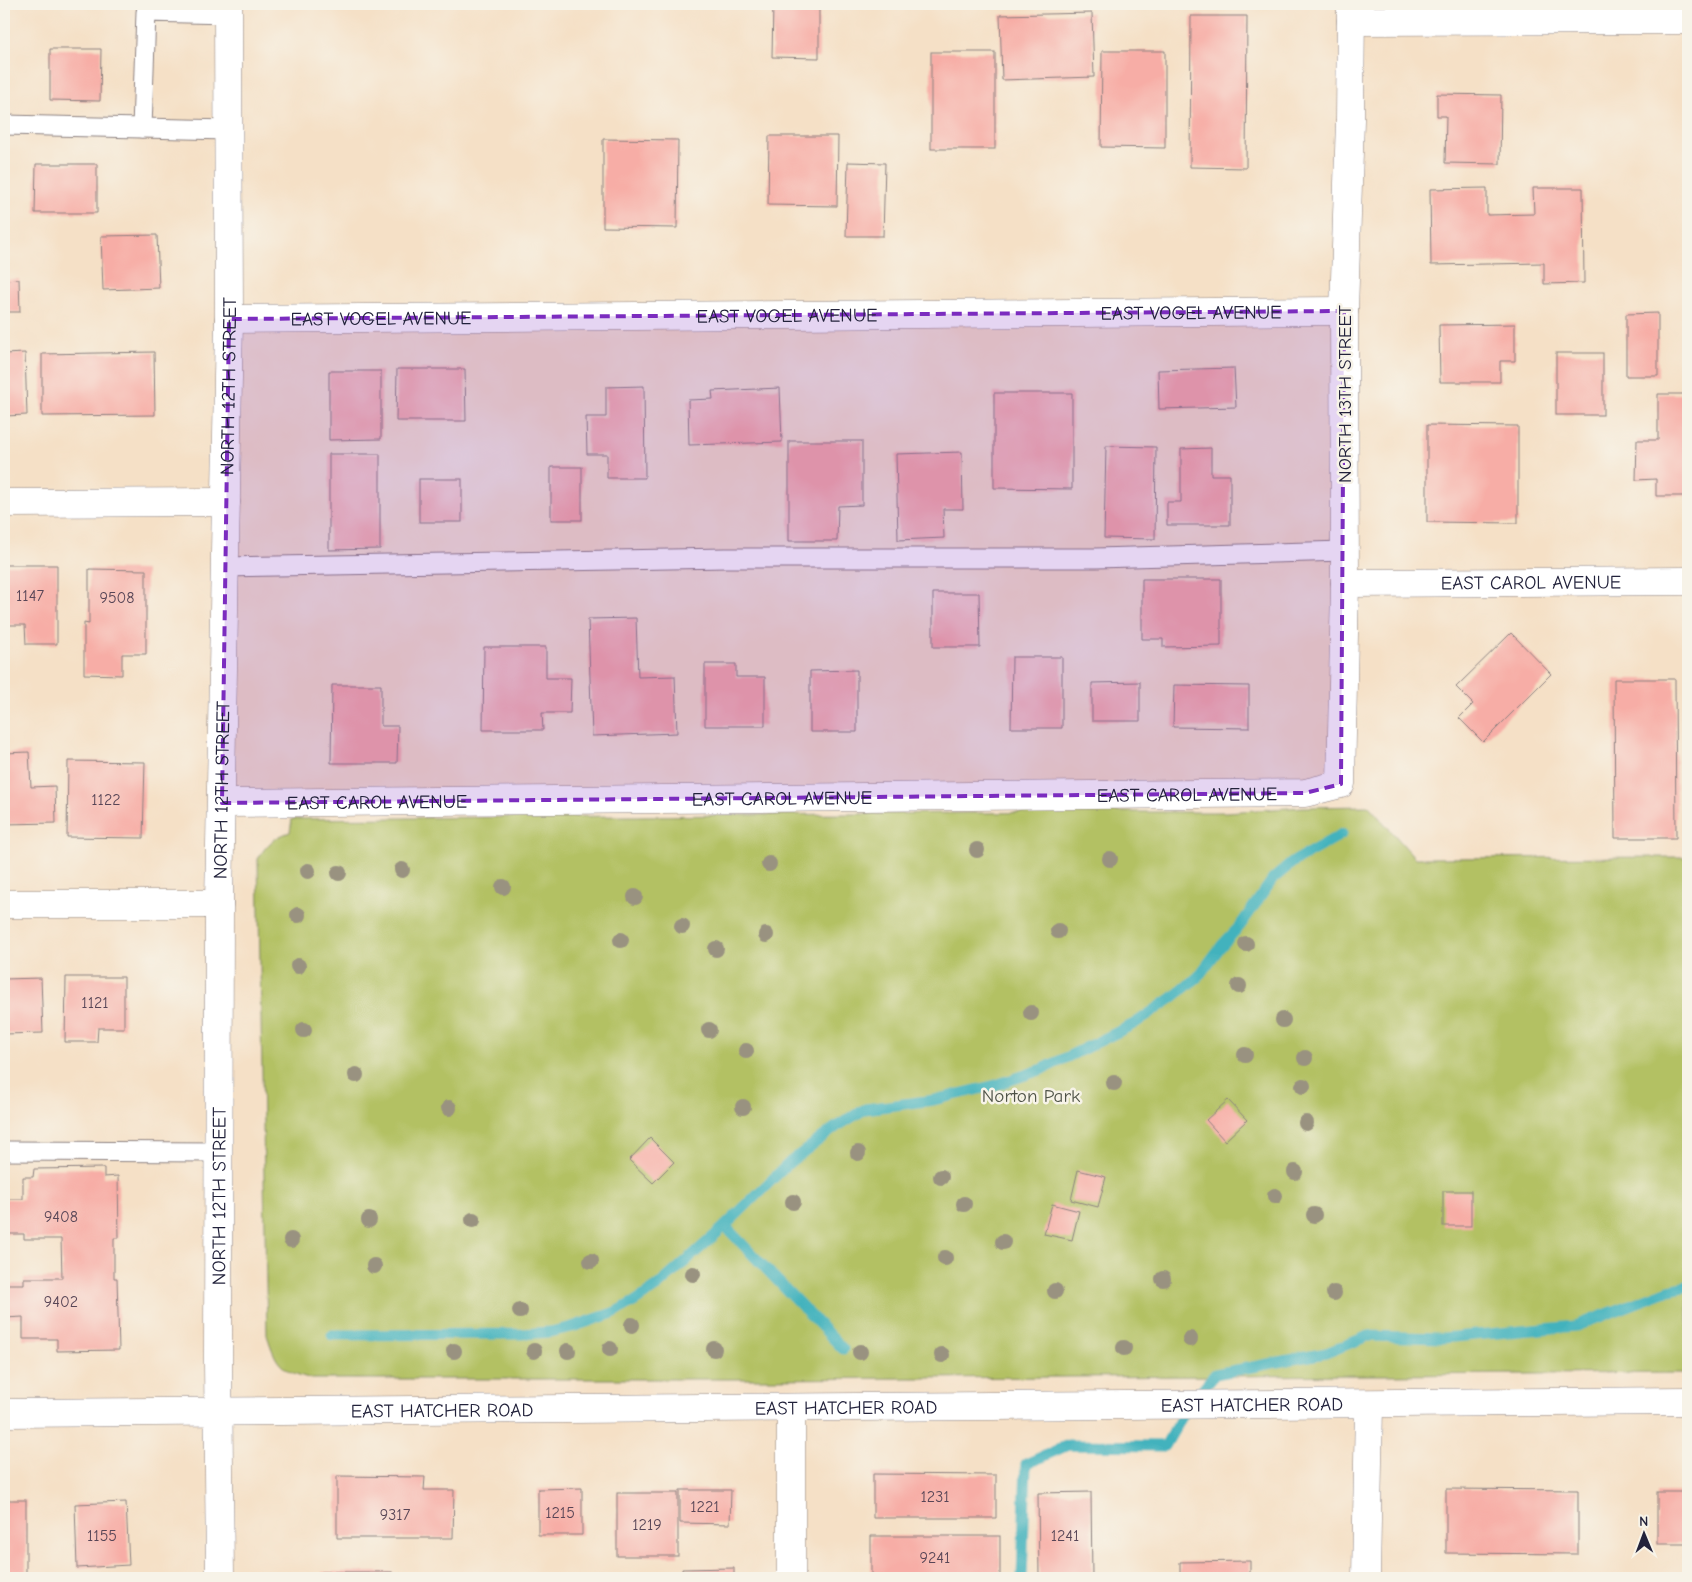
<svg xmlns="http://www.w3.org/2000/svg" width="1692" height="1582" font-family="'Comic Neue',sans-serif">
	<rect width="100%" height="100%" fill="#f7f3e8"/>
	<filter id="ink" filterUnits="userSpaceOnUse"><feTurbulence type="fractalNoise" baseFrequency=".02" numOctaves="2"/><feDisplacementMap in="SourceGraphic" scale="10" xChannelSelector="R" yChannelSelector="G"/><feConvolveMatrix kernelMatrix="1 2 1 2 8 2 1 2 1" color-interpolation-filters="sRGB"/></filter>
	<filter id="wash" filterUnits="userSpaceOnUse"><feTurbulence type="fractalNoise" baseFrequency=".0096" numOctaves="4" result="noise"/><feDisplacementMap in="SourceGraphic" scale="20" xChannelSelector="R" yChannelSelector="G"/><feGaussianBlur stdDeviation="1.12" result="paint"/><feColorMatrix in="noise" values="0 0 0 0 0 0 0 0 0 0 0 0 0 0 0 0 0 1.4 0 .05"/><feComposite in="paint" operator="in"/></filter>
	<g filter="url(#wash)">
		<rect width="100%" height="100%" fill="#f5e0c6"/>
		<!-- green -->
		<path fill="#b3c163" stroke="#6a724f" d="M1369,806L1415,858L1688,857V1373L762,1379H312C280,1370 277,1366 267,1335L258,859C266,845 274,837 290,832L292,819L1085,812H1226L1303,807Z"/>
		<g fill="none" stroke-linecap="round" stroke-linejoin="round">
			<!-- stream -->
			<g stroke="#42b2bd" stroke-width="11">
				<path d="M725,1226L843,1349"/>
				<path d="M332,1335L521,1334L550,1332L572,1327L613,1313L634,1302L658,1286L725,1226L790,1162L836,1127L865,1109L934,1100L996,1085L1043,1069L1134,1024L1172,998L1198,977L1222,945L1240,926L1273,879L1293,862L1342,834"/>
				<path d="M1022,1578L1026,1464L1068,1445L1165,1446L1188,1406L1215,1374L1326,1353L1368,1336L1443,1338L1576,1326L1669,1290L1688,1286"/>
			</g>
		</g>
		<g id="blocks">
			<!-- building -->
			<g fill="#f7ada6">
				<path d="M773,4H819V58L772,57Z"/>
				<path d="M1092,13L1094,77L1002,80L1000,15Z"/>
				<path d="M1191,16H1247L1246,168L1190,167Z"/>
				<path d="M50,49H101L100,101L50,100Z"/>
				<path d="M1102,51H1165V148L1101,147Z"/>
				<rect x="931" y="52" width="64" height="97"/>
				<path d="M1437,94L1501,95L1500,164L1445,163L1446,116H1437Z"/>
				<path d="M769,136H838L837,206L768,205Z"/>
				<path d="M603,139L678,140L677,228L603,227Z"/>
				<path d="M848,162L885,163L883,236H846Z"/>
				<path d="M36,164H97V213H35Z"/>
				<path d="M1487,188V215L1534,214L1533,188H1583L1584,283L1544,284V263L1431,265L1430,189Z"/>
				<path d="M157,235L159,288L103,290L101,236Z"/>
				<path d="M19,279L20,312H4V280Z"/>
				<path d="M1658,313V376H1626V314Z"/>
				<path d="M1515,324V361H1500V382H1440L1439,325Z"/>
				<path d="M154,352L155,415L42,416V354Z"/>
				<path d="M25,353L27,415L4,416V354Z"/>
				<rect x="1556" y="353" width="47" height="62"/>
				<path d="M1234,368L1236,407L1159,409L1158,370Z"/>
				<path d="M397,369H465L466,421H396Z"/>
				<path d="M329,371H381V439L329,440Z"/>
				<path d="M644,386L645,478H607V454H587L586,417H606V387Z"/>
				<path d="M780,388L782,442L689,445L688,400L713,399L712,391Z"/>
				<path d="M994,393H1072V489L994,488Z"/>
				<path d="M1658,394H1688V496H1656V479L1636,480L1637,440H1658Z"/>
				<path d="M1427,425L1518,426V523L1427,522Z"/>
				<path d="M789,441H862V505L838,506L837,541H789Z"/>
				<path d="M1106,446L1156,447L1155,539L1104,538Z"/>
				<path d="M1211,448V475H1230V525H1167V502H1181V449Z"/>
				<path d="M962,452L963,509H943L944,538L898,540L896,454Z"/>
				<path d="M329,454H380V549L329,550Z"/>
				<rect x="551" y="467" width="31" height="53"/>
				<rect x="419" y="479" width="43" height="43"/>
				<path d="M4,565H57V644H26L25,625H4Z"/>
				<path d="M89,569L146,570V654H122V675L84,674V623L89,624Z"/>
				<path d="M1142,579H1221V646L1163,647V639H1142Z"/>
				<path d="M933,593H979L980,647H933Z"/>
				<path d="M636,618L638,677L675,676L677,733L592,736L588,619Z"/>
				<path d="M1511,633L1551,674L1483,742L1459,718L1473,704L1456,687Z"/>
				<path d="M484,647H546V678H571L570,713H542L543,730H483Z"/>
				<path d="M1012,657H1062V728H1011Z"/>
				<path d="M705,664H736V677H765V726H705Z"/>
				<path d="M857,670V732H810V671Z"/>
				<path d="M1614,679H1675L1676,838H1615Z"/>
				<path d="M1140,682V721H1092V683Z"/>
				<path d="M332,685H381V726H398L397,763H331Z"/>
				<path d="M1174,685L1249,686V728L1173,727Z"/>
				<path d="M29,752L31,787L55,786L56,823L4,824V753Z"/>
				<path d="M68,761L145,762L143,838L67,837Z"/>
				<path d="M66,977H124V1028H98L97,1042H65Z"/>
				<path d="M41,978L43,1033L4,1034V979Z"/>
				<path d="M1228,1100L1247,1120L1225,1141L1206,1120Z"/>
				<path d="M650,1138L674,1162L653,1183L629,1160Z"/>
				<path d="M104,1168V1177L118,1176L119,1238H114V1278H117L119,1350L57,1351V1339H23V1317L4,1318V1284H24V1278H62L61,1239H24V1234H4V1199H23V1177H33L34,1169Z"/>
				<path d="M1078,1170L1106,1177L1098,1207L1071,1200Z"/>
				<rect x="1443" y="1191" width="28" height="35"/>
				<path d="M1052,1204L1079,1211L1072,1240L1044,1234Z"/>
				<path d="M873,1474L996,1475V1518H873Z"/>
				<path d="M337,1476L425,1477L424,1490H454L453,1538H337Z"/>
				<path d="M582,1488V1535H538V1489Z"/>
				<path d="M1446,1489L1578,1490V1554L1446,1553Z"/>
				<path d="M680,1490H731L730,1524L680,1523Z"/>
				<path d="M1091,1492L1092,1578H1039L1038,1493Z"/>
				<rect x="1657" y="1492" width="31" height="52"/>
				<rect x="617" y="1493" width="61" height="63"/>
				<rect x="4" y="1500" width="22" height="78"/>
				<path d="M126,1502L129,1565L77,1568L75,1504Z"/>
				<rect x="871" y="1536" width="129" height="42"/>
				<path d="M1250,1561V1578H1180V1562Z"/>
				<path d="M734,1568V1578H683L682,1569Z"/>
				<rect x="322" y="1572" width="70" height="6"/>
			</g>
		</g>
	</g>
	<g filter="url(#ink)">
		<use href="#blocks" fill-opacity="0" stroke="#8c8180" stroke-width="1"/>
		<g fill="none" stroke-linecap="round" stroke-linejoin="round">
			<!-- service casing -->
			<g stroke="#8c8180" stroke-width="21">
				<g id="service">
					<path d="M228,14L146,12L142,128L228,130"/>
					<path d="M4,125L142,128"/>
					<path d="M225,567L726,558H1096L1345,551"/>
					<path d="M4,1151L218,1152"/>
				</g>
			</g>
			<!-- minor casing -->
			<g stroke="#8c8180" stroke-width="29">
				<g id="minor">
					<path d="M1351,21L1688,20"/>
					<path id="s1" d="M229,319L1344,311"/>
					<path d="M4,503L226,502"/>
					<path id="s2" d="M1345,583L1688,581"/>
					<path id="s3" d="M222,803L1305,793L1341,784L1345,583L1344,311L1350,120L1351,4"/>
					<path d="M4,904H219"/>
					<path d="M791,1578V1408"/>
					<path d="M1366,1578L1369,1404"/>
				</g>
			</g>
			<!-- tertiary casing -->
			<g stroke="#8c8180" stroke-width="29">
				<g id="tertiary">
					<path id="s4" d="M4,1413L1688,1401"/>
					<path id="s5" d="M220,1578L218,1360L219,904L229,319L228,4"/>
				</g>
			</g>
			<!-- service -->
			<use href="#service" stroke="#fff" stroke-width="19"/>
			<!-- minor -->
			<use href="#minor" stroke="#fff" stroke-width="28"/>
			<!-- tertiary -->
			<use href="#tertiary" stroke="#fff" stroke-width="28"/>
		</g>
		<!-- trees -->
		<g fill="#999280">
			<circle cx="977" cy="850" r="8"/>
			<circle cx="1110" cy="859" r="8"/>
			<circle cx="769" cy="864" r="8"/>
			<circle cx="402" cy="870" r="8"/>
			<circle cx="308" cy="871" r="8"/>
			<circle cx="339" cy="873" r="8"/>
			<circle cx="503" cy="887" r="8"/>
			<circle cx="635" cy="897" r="8"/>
			<circle cx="298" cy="915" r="8"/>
			<circle cx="682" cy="926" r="8"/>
			<circle cx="1058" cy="931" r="8"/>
			<circle cx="766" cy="935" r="8"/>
			<circle cx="621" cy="940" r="8"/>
			<circle cx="1246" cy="944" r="8"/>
			<circle cx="716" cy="949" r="8"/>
			<circle cx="298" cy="966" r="8"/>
			<circle cx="1239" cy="986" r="8"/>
			<circle cx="1031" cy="1013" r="8"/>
			<circle cx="1283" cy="1020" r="8"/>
			<circle cx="304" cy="1030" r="8"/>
			<circle cx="709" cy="1030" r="8"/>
			<circle cx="746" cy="1051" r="8"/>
			<circle cx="1245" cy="1055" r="8"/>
			<circle cx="1305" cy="1058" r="8"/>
			<circle cx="356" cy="1075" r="8"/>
			<circle cx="1114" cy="1083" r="8"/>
			<circle cx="1303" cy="1086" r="8"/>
			<circle cx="743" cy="1107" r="8"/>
			<circle cx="449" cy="1108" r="8"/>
			<circle cx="1306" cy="1123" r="8"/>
			<circle cx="858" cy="1153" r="8"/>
			<circle cx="1295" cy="1172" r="8"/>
			<circle cx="941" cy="1177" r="8"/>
			<circle cx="1275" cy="1196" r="8"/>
			<circle cx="793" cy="1202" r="8"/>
			<circle cx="964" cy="1204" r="8"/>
			<circle cx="1314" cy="1215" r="8"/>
			<circle cx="369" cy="1220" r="8"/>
			<circle cx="473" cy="1220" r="8"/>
			<circle cx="291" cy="1240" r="8"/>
			<circle cx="1003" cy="1242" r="8"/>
			<circle cx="945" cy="1258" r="8"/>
			<circle cx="591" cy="1261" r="8"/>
			<circle cx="374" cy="1266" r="8"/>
			<circle cx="693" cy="1274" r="8"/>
			<circle cx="1163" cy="1279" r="8"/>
			<circle cx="1055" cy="1291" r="8"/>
			<circle cx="1334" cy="1293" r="8"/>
			<circle cx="520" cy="1311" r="8"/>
			<circle cx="632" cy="1325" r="8"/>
			<circle cx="1190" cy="1339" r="8"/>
			<circle cx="1124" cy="1348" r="8"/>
			<circle cx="610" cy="1349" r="8"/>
			<circle cx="714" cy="1349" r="8"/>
			<circle cx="454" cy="1351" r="8"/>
			<circle cx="534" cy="1351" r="8"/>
			<circle cx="568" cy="1351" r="8"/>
			<circle cx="860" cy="1352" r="8"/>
			<circle cx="942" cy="1355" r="8"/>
		</g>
	</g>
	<!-- marked area -->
	<path fill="#7b2cbf" fill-opacity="0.2" stroke="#7b2cbf" stroke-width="4" stroke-dasharray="10 6" stroke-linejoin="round" d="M1344,311L1341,784L1305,793L222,803L229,319Z"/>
	<g text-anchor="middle" stroke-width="5" stroke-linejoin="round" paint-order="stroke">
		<!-- number labels -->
		<g font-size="16" fill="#574556">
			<text x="30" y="601">1147</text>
			<text x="117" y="603">9508</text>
			<text x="106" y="805">1122</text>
			<text x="95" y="1008">1121</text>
			<text x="61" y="1222">9408</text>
			<text x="61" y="1307">9402</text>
			<text x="935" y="1502">1231</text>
			<text x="705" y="1512">1221</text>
			<text x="560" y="1518">1215</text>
			<text x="395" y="1520">9317</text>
			<text x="647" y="1530">1219</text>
			<text x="102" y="1541">1155</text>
			<text x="1065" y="1541">1241</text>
			<text x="935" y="1563">9241</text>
		</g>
		<!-- street labels -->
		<g font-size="19" fill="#22223b" stroke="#f7f3e8">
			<text dy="7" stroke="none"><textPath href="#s1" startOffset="962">EAST VOGEL AVENUE</textPath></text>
			<text dy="7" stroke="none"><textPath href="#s1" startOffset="558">EAST VOGEL AVENUE</textPath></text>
			<text dy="7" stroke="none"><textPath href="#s1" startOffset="152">EAST VOGEL AVENUE</textPath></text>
			<text dy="7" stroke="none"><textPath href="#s5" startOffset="1192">NORTH 12TH STREET</textPath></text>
			<text transform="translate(1344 394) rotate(-90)" y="7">NORTH 13TH STREET</text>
			<text dy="7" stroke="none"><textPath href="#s2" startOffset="186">EAST CAROL AVENUE</textPath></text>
			<text dy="7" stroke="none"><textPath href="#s5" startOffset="788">NORTH 12TH STREET</textPath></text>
			<text dy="7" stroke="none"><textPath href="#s3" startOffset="965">EAST CAROL AVENUE</textPath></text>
			<text dy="7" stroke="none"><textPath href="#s3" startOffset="560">EAST CAROL AVENUE</textPath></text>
			<text dy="7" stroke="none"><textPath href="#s3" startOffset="155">EAST CAROL AVENUE</textPath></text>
			<text dy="7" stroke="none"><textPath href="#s5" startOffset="382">NORTH 12TH STREET</textPath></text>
			<text dy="7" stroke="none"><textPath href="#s4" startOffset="1248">EAST HATCHER ROAD</textPath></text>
			<text dy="7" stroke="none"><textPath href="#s4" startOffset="842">EAST HATCHER ROAD</textPath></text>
			<text dy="7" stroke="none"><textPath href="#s4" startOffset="438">EAST HATCHER ROAD</textPath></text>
		</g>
		<!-- park labels -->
		<g font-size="19" fill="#4e5247" stroke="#f7f3e8">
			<text x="1031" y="1102">Norton Park</text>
		</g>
	</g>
	<!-- margin -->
	<rect width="1692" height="1582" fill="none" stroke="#f7f3e8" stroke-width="20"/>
	<!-- north arrow -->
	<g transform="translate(1644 1534) rotate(359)" stroke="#f7f3e8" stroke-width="4" paint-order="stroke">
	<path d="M0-4L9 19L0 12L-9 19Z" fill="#22223b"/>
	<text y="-8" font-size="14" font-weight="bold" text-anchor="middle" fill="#22223b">N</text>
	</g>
</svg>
